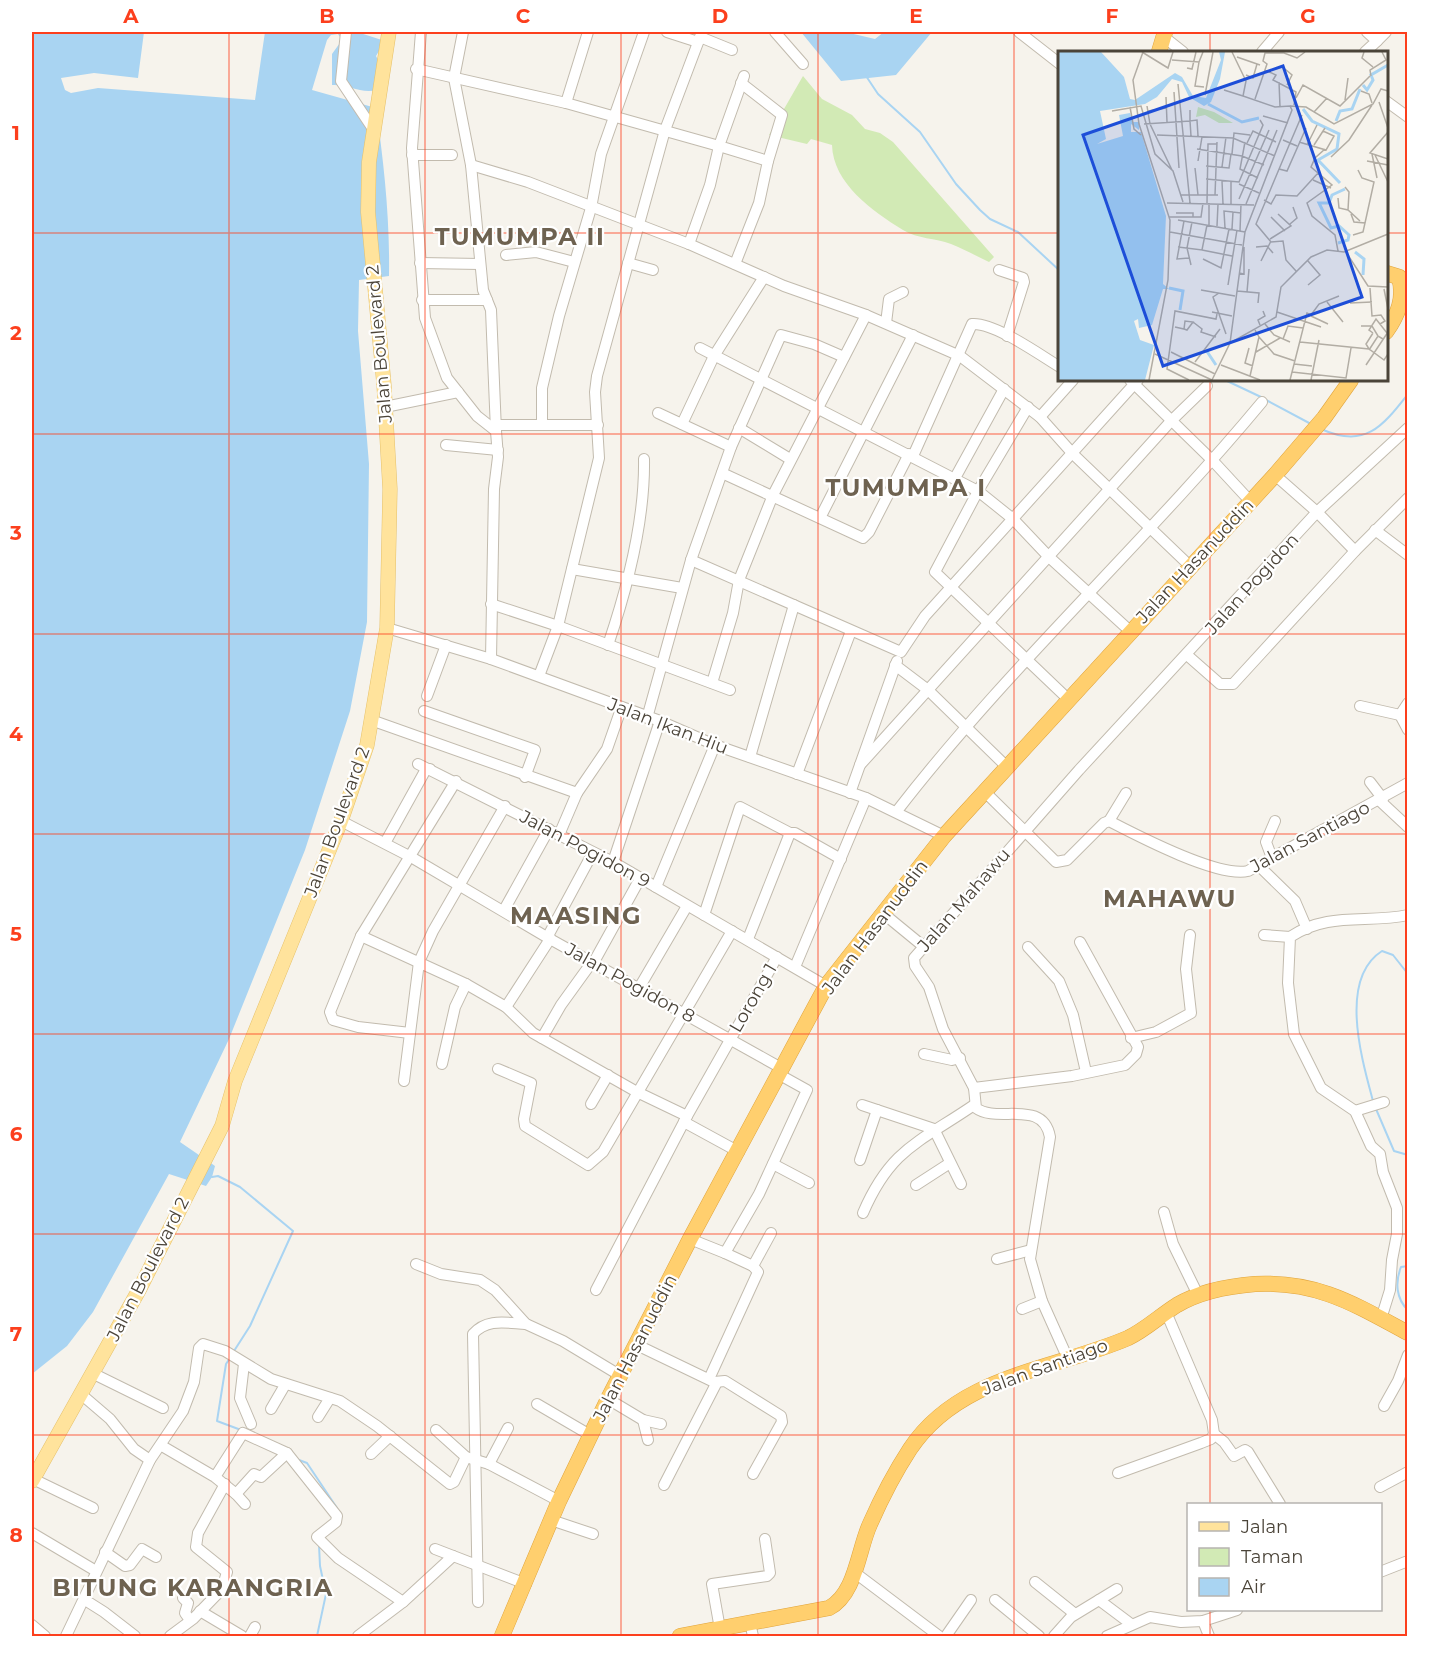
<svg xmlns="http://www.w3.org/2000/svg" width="1439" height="1668" font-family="Montserrat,sans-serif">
	<rect width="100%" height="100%" fill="#f6f3ec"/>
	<!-- green -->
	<path fill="#d2eab5" d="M803,76L822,99L852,115L865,129L880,133L893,142L994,257L989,262C976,256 964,249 951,244C935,238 918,239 903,230C872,211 833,183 832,145L811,139L807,144L769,135Z"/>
	<!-- water -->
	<g fill="#a9d4f2">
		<path d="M32,32H144L138,78L94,73L61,78L65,90L71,93L98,88L255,100L265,32H357L385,41L376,56L382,68L377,90C360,94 348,84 332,85V54L342,40L338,34L331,35L327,40L312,90L376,108C384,164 390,219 389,276L359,280L358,331L369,464L367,622L350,711L305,850L229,1039L180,1142L215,1166L212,1177L206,1186L169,1174L93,1312L67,1346L32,1374Z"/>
		<path d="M801,32H845L875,39L884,32H932L896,75L841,81Z"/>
	</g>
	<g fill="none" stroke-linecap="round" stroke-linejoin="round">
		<!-- stream -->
		<g stroke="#a9d4f2" stroke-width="2">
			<path d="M866,76L878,94L920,132L956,184L980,210L990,219L1018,232L1060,271"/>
			<path d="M1225,380L1261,397"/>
			<path d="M1266,400L1311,424"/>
			<path d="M1321,429C1365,449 1382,427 1408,394"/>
			<path d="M1373,1101C1362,1060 1338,979 1382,951L1393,955L1408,974"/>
			<path d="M1376,1109L1394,1151L1408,1155"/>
			<path d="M212,1177L218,1176L240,1187L293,1231L250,1326L234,1351"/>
			<path d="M1408,1266L1401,1267C1395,1282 1396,1299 1408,1310"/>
			<path d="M230,1358L226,1364L217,1421L241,1430"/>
			<path d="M299,1460L307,1463L337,1508"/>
			<path d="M317,1636L326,1594L320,1566L319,1545"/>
		</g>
		<!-- minor casing -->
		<g stroke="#c2bbae" stroke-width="12">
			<g id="minor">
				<path d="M346,32L341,81L373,129"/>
				<path d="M421,32L412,148L425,318L447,378L477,416L496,431L498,457L494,489L491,659"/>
				<path d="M463,32L454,78L471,165L483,290L491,310L496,431"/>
				<path d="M667,32L698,42"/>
				<path d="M775,32L803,64"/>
				<path d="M1019,32L1060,64"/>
				<path d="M700,37L732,50"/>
				<path d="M1164,37L1183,52"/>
				<path d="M1377,41L1386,32"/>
				<path d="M1262,52L1279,32"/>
				<path d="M1365,52L1377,41L1367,32"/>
				<path d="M416,69L566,103L719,146L710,185L689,244"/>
				<path d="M741,83L782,115L768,161"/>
				<path d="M1386,101L1408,117"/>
				<path d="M566,103L588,32"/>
				<path d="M412,155H452"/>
				<path d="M471,165L528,182L689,244L784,286L866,315L960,356L1040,417L1073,454L1191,567"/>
				<path d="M506,255L536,252L574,262"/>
				<path d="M420,263L480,264"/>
				<path d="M628,263L653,270"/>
				<path d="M735,264L759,203L768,161L719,146L744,76"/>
				<path d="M999,270L1023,278L1024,282L1007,336"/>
				<path d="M422,300H487"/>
				<path d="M886,323L889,299L903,292"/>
				<path d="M700,348L978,491L1013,519L1049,557L1130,631"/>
				<path d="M1130,380L1213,461L1250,501"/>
				<path d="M385,407L458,392"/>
				<path d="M1028,407L978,491L935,572L1068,699"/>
				<path d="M658,413L731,447"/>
				<path d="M1040,417L1073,380"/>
				<path d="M682,424L714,356L764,277"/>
				<path d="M495,425H598"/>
				<path d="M542,425V388L559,316L591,208L601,154L644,32"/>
				<path d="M739,428L790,459"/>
				<path d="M446,445L498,450"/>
				<path d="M913,456L972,324C994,322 1040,355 1060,367"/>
				<path d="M722,473L863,538L869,532L909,454"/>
				<path d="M955,478L1004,389"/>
				<path d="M820,518L913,335"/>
				<path d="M1375,530L1408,555"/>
				<path d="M1355,551L1317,512L1408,428"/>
				<path d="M691,560L901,652L925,616L1138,380"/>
				<path d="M572,569L682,588"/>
				<path d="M491,604L558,626L730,690"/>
				<path d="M387,628L491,659L660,721L715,745L866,798L944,836"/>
				<path d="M608,645C627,589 645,518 644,459"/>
				<path d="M1187,655L1220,684H1233L1355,551L1408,498"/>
				<path d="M895,665L928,690L1006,766"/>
				<path d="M539,676L558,626L599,458L595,392L597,376L665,130L702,32"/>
				<path d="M712,683L733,613L739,580L773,495L866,315"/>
				<path d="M427,696L446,645"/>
				<path d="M1408,703L1400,715L1408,730"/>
				<path d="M1360,706L1400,715"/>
				<path d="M424,711L535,750L525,777"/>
				<path d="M647,718L691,560L731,447L781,335L814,344L844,357"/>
				<path d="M371,720L577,793L607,749L621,709"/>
				<path d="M750,757L794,605"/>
				<path d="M418,764L613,862L826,986"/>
				<path d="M860,765L1171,421L1207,386"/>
				<path d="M797,774L851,631"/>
				<path d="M1370,782L1383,799"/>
				<path d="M984,791L1056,862L1067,860L1104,823L1109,821C1138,836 1218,878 1248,871L1408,783"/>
				<path d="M850,793L897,661"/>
				<path d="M1379,800L1408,827"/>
				<path d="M897,811C1009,666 1145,543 1262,402"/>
				<path d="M341,821L411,857L550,939L783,1069"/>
				<path d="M1109,821L1126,793"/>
				<path d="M559,835L577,793"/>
				<path d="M385,843L425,771L430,769"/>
				<path d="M1272,858L1266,842L1275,821"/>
				<path d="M613,862L660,721"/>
				<path d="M1258,865L1295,901L1307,929"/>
				<path d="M656,887L715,745"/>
				<path d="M504,910L549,829"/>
				<path d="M884,914L923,946"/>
				<path d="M704,915L740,807L790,833"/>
				<path d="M1264,935L1290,937"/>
				<path d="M361,936L466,984L506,1007L550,939L549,934L590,858L597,856"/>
				<path d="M748,939L790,833H795L841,859"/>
				<path d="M1028,947L1059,981L1073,1015L1086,1072"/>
				<path d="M597,964L595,960L637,884L643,880"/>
				<path d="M795,967L866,798"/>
				<path d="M639,988L687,906"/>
				<path d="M506,1007L533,1033L637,1092L687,1116"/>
				<path d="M410,1033L358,1027L333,1020L330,1012L361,936L456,781"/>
				<path d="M542,1038L561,1005L592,962"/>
				<path d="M1131,1038L1156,1032L1191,1013L1186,969L1190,935"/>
				<path d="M924,1054L952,1060L960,1058"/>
				<path d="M442,1064L455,1007L466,984"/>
				<path d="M498,1069L531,1083L524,1119L525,1126L588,1165L603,1152L732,931"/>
				<path d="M404,1081L419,962L433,931L505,806"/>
				<path d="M974,1088L1072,1076L1125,1065L1136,1054L1138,1047L1080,942"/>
				<path d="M591,1104L608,1075"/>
				<path d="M862,1105L934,1129L961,1184"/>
				<path d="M1355,1111L1384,1102"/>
				<path d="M684,1122L739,1152"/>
				<path d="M860,1160L877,1110"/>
				<path d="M773,1164L809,1183"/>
				<path d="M916,1185L950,1163"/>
				<path d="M1164,1212L1173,1244L1198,1295"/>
				<path d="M863,1213C891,1148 920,1142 974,1105"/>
				<path d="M690,1239L725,1253L759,1194L807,1090L780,1075"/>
				<path d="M997,1259L1031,1250"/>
				<path d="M416,1264L441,1274L480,1280L495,1290L526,1324L563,1341L621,1376"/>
				<path d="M753,1266L771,1233"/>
				<path d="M596,1290L687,1116L777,957"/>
				<path d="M1022,1309L1042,1301"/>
				<path d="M1381,1319L1390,1290L1392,1260L1397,1234V1208L1383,1172L1380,1154L1371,1146L1355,1111L1321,1088L1294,1034L1288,983L1290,937C1329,911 1367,924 1408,915"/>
				<path d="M637,1345L714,1382L725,1381L781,1416L782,1422L753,1474"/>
				<path d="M1068,1359L1042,1301L1030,1259L1050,1137C1043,1098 997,1124 976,1108L974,1088L943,1029L929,987L915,966L914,958L1079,770L1317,512L1275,475"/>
				<path d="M244,1364L240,1398L251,1424"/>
				<path d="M94,1374L163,1408"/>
				<path d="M709,1379L758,1272L753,1266L725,1253"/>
				<path d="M82,1395L110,1419L134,1449L150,1460"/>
				<path d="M608,1399L643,1420L661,1424"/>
				<path d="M537,1404L590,1435"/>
				<path d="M1384,1406L1398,1381L1408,1355"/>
				<path d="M271,1409L285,1385"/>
				<path d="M318,1417L330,1398"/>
				<path d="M643,1420L648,1440"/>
				<path d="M436,1430L466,1457L489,1464L559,1501"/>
				<path d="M1214,1434L1224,1442L1234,1456L1245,1450L1248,1452L1280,1504"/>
				<path d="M162,1446L215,1477L243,1433L287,1453L261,1477L254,1474L236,1494L215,1477"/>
				<path d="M287,1453L337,1516L336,1522L317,1537L338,1558L403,1602"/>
				<path d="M371,1454L390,1436"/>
				<path d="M489,1464L508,1428"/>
				<path d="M1118,1473L1201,1443L1211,1439L1214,1434L1212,1420L1166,1312"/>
				<path d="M33,1479L93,1508"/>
				<path d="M664,1485L717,1382"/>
				<path d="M1380,1487L1408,1472"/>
				<path d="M236,1494L245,1504"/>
				<path d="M551,1520L593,1534"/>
				<path d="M32,1533L96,1571"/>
				<path d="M435,1549L526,1584"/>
				<path d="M105,1552L125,1566L130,1565L142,1549L156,1557"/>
				<path d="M854,1572L939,1636"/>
				<path d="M1380,1572L1408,1561"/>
				<path d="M1035,1582L1075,1614"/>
				<path d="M222,1589L227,1572L196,1547L198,1533L225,1484"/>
				<path d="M183,1598L188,1603L185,1613L190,1620"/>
				<path d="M85,1600L104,1612L135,1636"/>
				<path d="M995,1600L1039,1636"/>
				<path d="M1099,1600L1131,1624"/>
				<path d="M478,1602L473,1334C487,1318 506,1323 526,1324"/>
				<path d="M200,1611L242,1636"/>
				<path d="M1203,1621L1209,1636"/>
				<path d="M750,1623L753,1636"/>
				<path d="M32,1625L45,1636"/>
				<path d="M720,1629L712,1584L767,1576L770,1573L765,1539"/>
				<path d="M66,1636L150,1460L183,1411L194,1382L199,1348L203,1344L225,1351L271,1379L340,1401L377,1426L450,1484L454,1482L466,1457"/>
				<path d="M170,1636L193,1619L225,1586"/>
				<path d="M250,1636L255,1627"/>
				<path d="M358,1636L403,1602L453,1556"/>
				<path d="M946,1636L971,1600"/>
				<path d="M1054,1636L1071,1617L1117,1589"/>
				<path d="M1107,1636L1150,1617L1181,1622L1203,1621L1237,1610"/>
			</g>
		</g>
		<!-- major casing -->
		<g stroke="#e6c16a" stroke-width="15">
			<path id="major" d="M32,1481L139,1290L222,1126L235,1081L341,821L367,745L387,628L390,489L384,385L368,212L369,162L389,32"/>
		</g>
		<!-- highway casing -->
		<g stroke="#e0a43c" stroke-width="16">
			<g id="highway">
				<path d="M1159,52L1165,32"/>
				<path d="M1386,273L1399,277C1405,298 1398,315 1386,332"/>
				<path d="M502,1636L559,1501L608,1399L690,1239L826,986L944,836L1275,475L1324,418L1351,380"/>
				<path d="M680,1636L829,1608C856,1594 858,1550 870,1524C881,1499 895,1472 910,1449C959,1375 1054,1370 1128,1338C1145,1330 1161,1315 1177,1305C1199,1292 1230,1286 1255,1284C1318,1281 1354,1304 1408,1333"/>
			</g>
		</g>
		<!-- minor -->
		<use href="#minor" stroke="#fff" stroke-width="10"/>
		<!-- major -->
		<use href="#major" stroke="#ffe39c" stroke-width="14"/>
		<!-- highway -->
		<use href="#highway" stroke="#ffcf6e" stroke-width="15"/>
	</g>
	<!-- grid -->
	<path fill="none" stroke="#fc3f1d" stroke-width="1.5" stroke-opacity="0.55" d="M229,32V1636M425,32V1636M621,32V1636M818,32V1636M1014,32V1636M1210,32V52M32,233H1060M1386,233H1408M1210,380V1504M32,434H1408M32,634H1408M32,834H1408M32,1034H1408M32,1234H1408M32,1435H1408M1210,1610V1636"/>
	<g text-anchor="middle" stroke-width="4.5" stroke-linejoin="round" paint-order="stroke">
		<!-- street labels -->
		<g font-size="18" fill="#4b4439" stroke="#fff">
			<text transform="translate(379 344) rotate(-95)" y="6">Jalan Boulevard 2</text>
			<text transform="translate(1195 561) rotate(-47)" y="6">Jalan Hasanuddin</text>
			<text transform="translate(1252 584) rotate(-48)" y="6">Jalan Pogidon</text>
			<text transform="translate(668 726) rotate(21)" y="6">Jalan Ikan Hiu</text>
			<text transform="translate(337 822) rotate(-70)" y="6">Jalan Boulevard 2</text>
			<text transform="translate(1310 837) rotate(-28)" y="6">Jalan Santiago</text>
			<text transform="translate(585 849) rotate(28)" y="6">Jalan Pogidon 9</text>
			<text transform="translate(964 900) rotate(-49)" y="6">Jalan Mahawu</text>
			<text transform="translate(875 927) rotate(-53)" y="6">Jalan Hasanuddin</text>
			<text transform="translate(630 983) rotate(29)" y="6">Jalan Pogidon 8</text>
			<text transform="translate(753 998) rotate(-60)" y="6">Lorong 1</text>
			<text transform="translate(148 1269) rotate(-63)" y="6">Jalan Boulevard 2</text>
			<text transform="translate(635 1348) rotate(-63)" y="6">Jalan Hasanuddin</text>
			<text transform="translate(1045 1367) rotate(-20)" y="6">Jalan Santiago</text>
		</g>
		<!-- district labels -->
		<g font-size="24" font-weight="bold" letter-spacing="1.5" fill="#6e6250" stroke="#fff">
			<text x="520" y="245">TUMUMPA II</text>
			<text x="906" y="496">TUMUMPA I</text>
			<text x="1170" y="907">MAHAWU</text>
			<text x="576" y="924">MAASING</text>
			<text x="193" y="1596">BITUNG KARANGRIA</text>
		</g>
	</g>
	<!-- overview -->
	<g transform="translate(1058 51)">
		<rect width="330" height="330" fill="#f6f3ec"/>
		<path d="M140,56L156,61L175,72H161L147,64L138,66Z" fill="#d2eab5"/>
		<path d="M0,1H43L66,26L72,48L77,49L117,22L124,26L135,45L148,47L163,9L161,1H167L162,28L153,51L146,55L131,46L124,31L114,28L99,46L87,53L42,60L48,88L39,93L65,85L61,64L72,62L75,71H81V79L73,73V81H83L108,165L105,233L111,238H105L94,274L81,277L80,268L76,270L82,289L96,294L87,329H0Z" fill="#a9d4f2"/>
		<path fill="none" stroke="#a9d4f2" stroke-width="3" d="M305,34L309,39L315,29L313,24L330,14M150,53L184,71L201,67M245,58L254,70L281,83L279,98L260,109L282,132M278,70L282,60L294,58L302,38M280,192L290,189L291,184L281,175L273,177L261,152H271L274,144L287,138M297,201L306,208L305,224M111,237L125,240L122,259M148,299L158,314"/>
		<path fill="none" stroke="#b2ada4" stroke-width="1.5" d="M84,1L110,17L115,1M85,1L75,29L81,73L112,169L110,229L91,329M306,1L304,7L315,16M179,6L202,14M114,9L141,11L145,1M141,11L137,35L146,36M129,17L134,18L138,1M227,18L234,24L229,34M207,19L218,24L215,29L238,41L236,54M188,24L195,27L199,13M313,25L312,19L328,9L324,1M221,31L222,56M120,33L132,152M166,39L185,45M303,40L311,43L314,52M116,41L121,117M147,44L155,1M108,46L109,71M238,47L245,34L282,55L312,25M197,48L209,13L205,10L207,2H226L239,7L247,1M287,49L290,27M321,51L330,77M89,55L92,73L114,119M232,55L248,56L276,73L315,53L323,38L330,40M72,56L76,78L83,84M132,59V70L139,69L140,85M54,60L83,55L97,103L115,120L125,151M90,60L108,57M256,61L269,47M205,65L230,72M86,73L132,70L133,85M330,81L312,102L330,108M99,84L175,87L217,105M225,89L232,92L198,173L213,191L225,190L228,209L238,220M187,91L182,118L200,127M241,91L268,99L276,85L265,80M189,92L195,80L218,91M249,94L259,74M256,94L267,77M239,95L232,92L244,64M139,98L184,105L206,114M267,98L257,107L253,116L274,134L249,152L254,165L277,184L280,200M174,103L176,82L192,84M314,103L319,127M317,104L330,131M273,106L291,89L314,54M140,110L144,86M309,110L330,114M148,115L171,117L173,103M164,116L168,86M137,117L140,144M221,118L229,120L248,77M300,119L304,127L316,131L307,172M148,128L181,131L205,74L202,69M255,129L273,137M164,130L165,153M181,133L201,142M287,136L291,141L290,159M122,144H160M157,144L159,91M280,147L281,157L290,159L302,170M181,148L211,79M206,149L213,153L218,144L239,145L260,122M109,152L196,154M149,152L150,93H159M151,152V174M173,153V130M188,153L219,79M118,162H135V166M293,163L296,171L307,172L305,181L295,184M111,166H143L145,152M213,166L227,180M120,169L187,181M126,170L119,208L131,207M232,173L239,167L235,156M159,175L160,153M167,177L166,160L175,161M174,178L175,161L183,162M182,180L183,153M112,181L184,194M212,188L233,175L220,163M120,196L144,199L149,174M198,196L209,195L215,202M144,199L174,205M288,201L310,235L330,236M145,208L163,217L171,178M203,210L213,190M250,210L262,224L250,234M133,214L129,197L134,171M181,222L186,223V196M170,234L179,179M312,237L314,265L323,264L327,270L322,273M326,238L330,258M143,239L177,245M179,240L201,242L200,252M189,241L191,218M161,242L155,246L168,283M269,251L285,271M292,252L314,251M154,261L174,265M219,261L263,276M253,265L270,273M135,271L144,278L143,281L158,286M207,273L216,284L232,291M202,274L200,269L207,265L205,260M303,275H314L320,285M117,276L126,278L127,270L135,271L129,279L126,278M315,282L311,279L318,268L329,282M201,286L216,303L237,310M225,288L230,275L245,277M242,291L311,298L326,309L330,303M172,292L218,266L223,236L253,206L269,199L286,201L330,183M191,297L187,312L195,315M311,298L308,293L315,282M311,299L320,285L325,288M113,301L157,323M198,301L222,287M97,303L154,329M137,311L162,278M236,313L254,315M163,314L202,329M308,314L330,281M234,321L288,327L293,297M192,325L201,286L197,279M131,329L109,318L117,260L158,268L159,263M154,329L172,292L187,181L234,59L232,55L217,56L185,45L188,30L174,1M232,329L249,262L253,264L261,253L281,245M253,329L261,289"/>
		<path fill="#1d4ed8" fill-opacity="0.15" stroke="#1d4ed8" stroke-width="3" d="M225,15L304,246L105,315L25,84Z"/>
		<rect width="330" height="330" fill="none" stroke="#4b4439" stroke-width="3"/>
	</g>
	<!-- border -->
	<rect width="1439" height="1668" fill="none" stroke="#ffffff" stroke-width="66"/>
	<!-- legend -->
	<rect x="1187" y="1503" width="195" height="108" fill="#ffffff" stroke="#b7b4b0" stroke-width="1.5"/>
	<rect x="1199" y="1522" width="30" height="9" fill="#ffe39c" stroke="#b7b4b0" stroke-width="1.5"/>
	<text x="1241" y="1533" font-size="18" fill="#4b4439">Jalan</text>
	<rect x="1199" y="1548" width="30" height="18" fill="#d2eab5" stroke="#b7b4b0" stroke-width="1.5"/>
	<text x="1241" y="1563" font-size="18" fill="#4b4439">Taman</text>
	<rect x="1199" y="1578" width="30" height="18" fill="#a9d4f2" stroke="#b7b4b0" stroke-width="1.5"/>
	<text x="1241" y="1593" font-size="18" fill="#4b4439">Air</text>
	<rect x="33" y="33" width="1373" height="1602" fill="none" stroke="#fc3f1d" stroke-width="2"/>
	<g font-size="20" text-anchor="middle" font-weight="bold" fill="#fc3f1d">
		<text x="131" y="23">A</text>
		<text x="327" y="23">B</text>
		<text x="523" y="23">C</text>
		<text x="720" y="23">D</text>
		<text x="916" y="23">E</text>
		<text x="1112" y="23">F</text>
		<text x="1308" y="23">G</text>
		<text x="16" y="140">1</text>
		<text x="16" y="340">2</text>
		<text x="16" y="540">3</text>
		<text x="16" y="741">4</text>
		<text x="16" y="941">5</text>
		<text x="16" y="1141">6</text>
		<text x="16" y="1341">7</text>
		<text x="16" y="1542">8</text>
	</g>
</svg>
